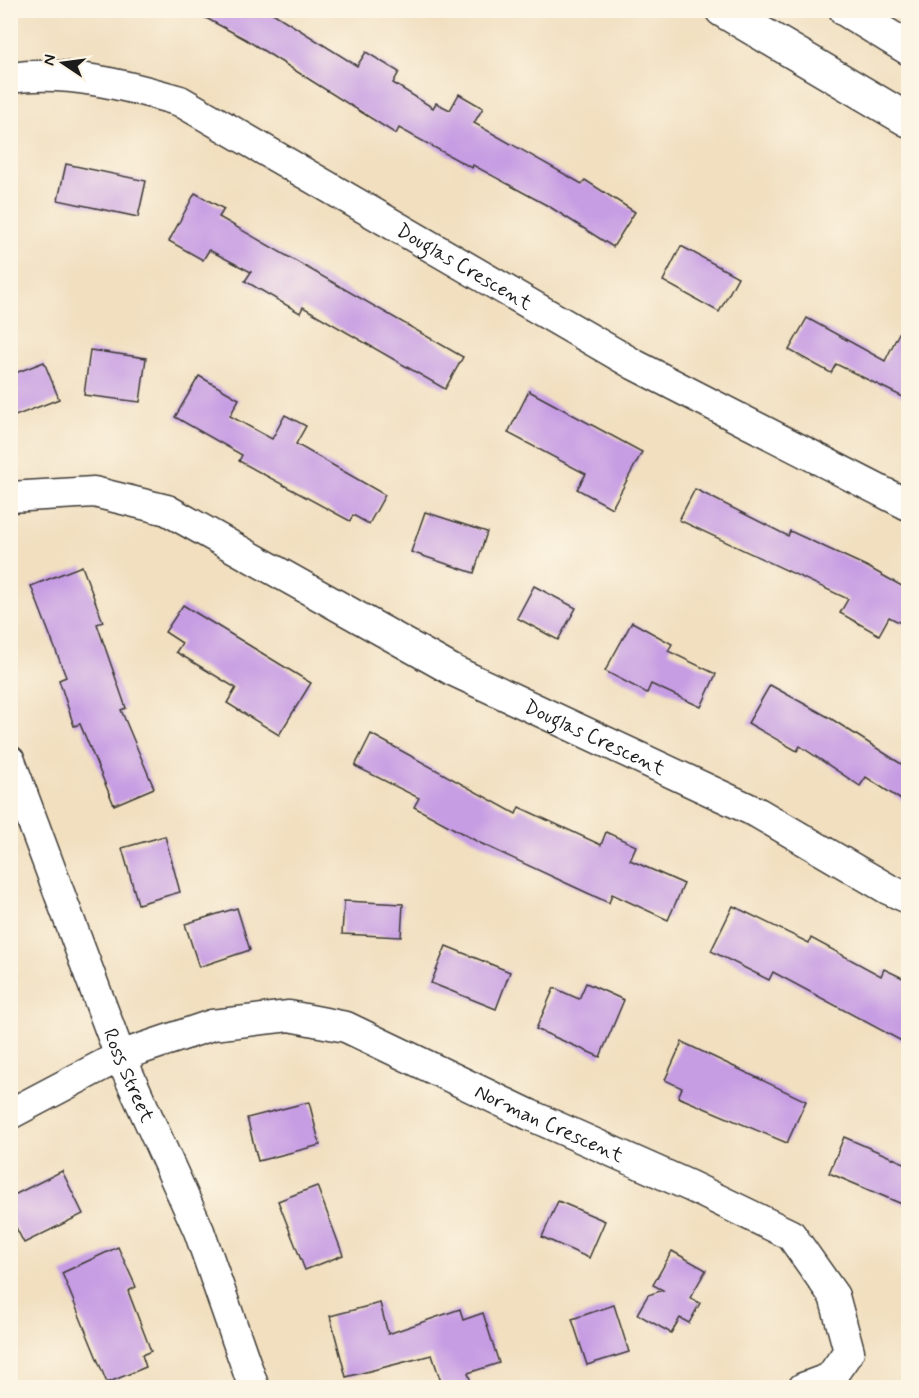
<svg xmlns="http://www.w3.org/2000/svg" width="919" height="1398" font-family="Mynerve,sans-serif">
	<rect width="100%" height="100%" fill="#fcf5e5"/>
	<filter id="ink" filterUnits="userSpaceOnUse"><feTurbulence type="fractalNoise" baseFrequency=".0167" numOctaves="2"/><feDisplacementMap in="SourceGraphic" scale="12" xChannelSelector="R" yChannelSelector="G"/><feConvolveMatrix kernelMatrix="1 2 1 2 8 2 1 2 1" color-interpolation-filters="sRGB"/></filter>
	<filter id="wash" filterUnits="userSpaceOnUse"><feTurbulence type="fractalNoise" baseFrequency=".008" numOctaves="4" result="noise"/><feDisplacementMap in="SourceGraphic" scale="24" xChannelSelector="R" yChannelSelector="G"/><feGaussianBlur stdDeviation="1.35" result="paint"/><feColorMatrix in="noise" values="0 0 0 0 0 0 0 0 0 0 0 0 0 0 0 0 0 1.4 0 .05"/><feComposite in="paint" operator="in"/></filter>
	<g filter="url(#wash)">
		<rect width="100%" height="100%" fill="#f1dfc0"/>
		<g id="blocks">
			<!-- building -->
			<g fill="#c69ce3">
				<path d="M191,10H268L357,66L366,52L399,72L393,83L433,108L436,103L450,110L459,94L483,108L474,123L582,184L585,180L635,212L613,247L550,207L473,165L472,168L399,128L396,134L245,39Z"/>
				<path d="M66,164L146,181L138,217L58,200Z"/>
				<path d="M195,193L224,209L219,217L463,357L445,389L303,307L300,313L245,281L251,272L209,250L203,260L169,241Z"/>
				<path d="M681,246L738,277L719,312L663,281Z"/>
				<path d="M909,313V400L836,364L831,373L789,350L807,318L885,361Z"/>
				<path d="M90,350L146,358L140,402L84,395Z"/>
				<path d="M44,362L59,399L10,418V375Z"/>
				<path d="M199,376L239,399L230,416L272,439L285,415L306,426L296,444L385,495L369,524L353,515L350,521L239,461L242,455L175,417Z"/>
				<path d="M529,391L642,452L612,508L577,489L586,474L508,433Z"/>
				<path d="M695,489L788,536L790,531L866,566L909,590V627L889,617L879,635L840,613L848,599L679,520Z"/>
				<path d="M425,512L487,532L474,573L411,552Z"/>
				<path d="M82,566L103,622L97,624L126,708L121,710L154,788L114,805L80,724L74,726L59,680L66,677L31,586Z"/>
				<path d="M534,586L576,608L558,640L517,618Z"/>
				<path d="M183,605L311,683L279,735L227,703L236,688L176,652L182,643L165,632Z"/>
				<path d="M632,622L672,644L668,651L716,674L701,707L651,684L647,693L605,671Z"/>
				<path d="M770,685L830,718L909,769V805L866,777L860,786L800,746L797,751L748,723Z"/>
				<path d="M371,734L516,814L519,807L601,845L606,832L636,846L630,860L684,884L668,920L612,894L609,903L581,890L480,843L414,807L419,798L355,766Z"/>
				<path d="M165,836L180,892L138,904L122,848Z"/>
				<path d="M344,901L403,904L401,937L342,934Z"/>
				<path d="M733,906L809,943L811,938L881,976L884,969L909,981V1045L773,972L769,980L711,951Z"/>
				<path d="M237,908L250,950L199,967L185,924Z"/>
				<path d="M446,946L510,972L496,1009L431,983Z"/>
				<path d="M586,983L624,1000L600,1057L536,1029L554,988L579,999Z"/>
				<path d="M682,1042L806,1101L787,1143L678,1097L682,1088L665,1080Z"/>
				<path d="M309,1102L320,1145L258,1161L247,1118Z"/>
				<path d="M844,1137L909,1165V1207L829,1173Z"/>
				<path d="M62,1171L83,1214L24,1243L10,1216V1197Z"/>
				<path d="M317,1186L343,1255L305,1270L278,1201Z"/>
				<path d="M558,1201L605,1221L589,1258L542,1237Z"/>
				<path d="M118,1247L136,1287L128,1291L151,1351L142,1355L146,1367L107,1383L62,1273Z"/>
				<path d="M672,1251L706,1270L690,1298L700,1303L689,1323L680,1318L671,1333L637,1314L648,1295L663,1290L653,1285Z"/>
				<path d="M380,1303L388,1334L460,1309L463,1320L483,1313L499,1363L468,1373L473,1388H443L432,1355L346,1377L330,1316Z"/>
				<path d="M614,1305L629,1352L587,1365L572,1319Z"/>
			</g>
		</g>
	</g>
	<g filter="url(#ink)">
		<use href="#blocks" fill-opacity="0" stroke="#3c3935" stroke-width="1.5"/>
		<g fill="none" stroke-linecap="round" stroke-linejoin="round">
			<!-- street casing -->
			<g stroke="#3c3935" stroke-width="33">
				<g id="street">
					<path id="s1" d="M10,78C67,70 126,85 180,101L635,365L908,505"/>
					<path id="s2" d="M10,497L94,492L167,510L454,671L758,813L888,889L908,898"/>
					<path id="s3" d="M10,761L120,1056L199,1231L254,1388"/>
					<path id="s4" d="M10,1114L120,1056L212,1025L289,1016L346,1027L530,1115L690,1186L791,1235L834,1296L849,1351L830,1378L803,1388"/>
				</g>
			</g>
			<!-- secondary casing -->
			<g stroke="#3c3935" stroke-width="36">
				<g id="secondary">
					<path d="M722,10L908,120"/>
					<path d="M846,10L908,48"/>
				</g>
			</g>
			<!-- street -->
			<use href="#street" stroke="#fff" stroke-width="30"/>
			<!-- secondary -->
			<use href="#secondary" stroke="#fff" stroke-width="33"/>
		</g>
	</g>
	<g text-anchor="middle" stroke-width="6" stroke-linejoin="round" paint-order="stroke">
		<!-- street labels -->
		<g font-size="20" fill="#1c1c1c" stroke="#fcf5e5">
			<text dy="7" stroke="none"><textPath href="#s1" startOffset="502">Douglas Crescent</textPath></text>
			<text dy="7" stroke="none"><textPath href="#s2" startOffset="644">Douglas Crescent</textPath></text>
			<text dy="7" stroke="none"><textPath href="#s3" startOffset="336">Ross Street</textPath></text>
			<text dy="7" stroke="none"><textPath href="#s4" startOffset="582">Norman Crescent</textPath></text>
		</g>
	</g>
	<!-- margin -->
	<rect width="919" height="1398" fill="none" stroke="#fcf5e5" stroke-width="36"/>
	<!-- north arrow -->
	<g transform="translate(63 63) rotate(283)" stroke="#fcf5e5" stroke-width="4.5" paint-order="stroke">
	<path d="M0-4.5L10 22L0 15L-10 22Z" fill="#1c1c1c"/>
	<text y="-9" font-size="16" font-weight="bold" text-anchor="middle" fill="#1c1c1c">N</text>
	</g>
</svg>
